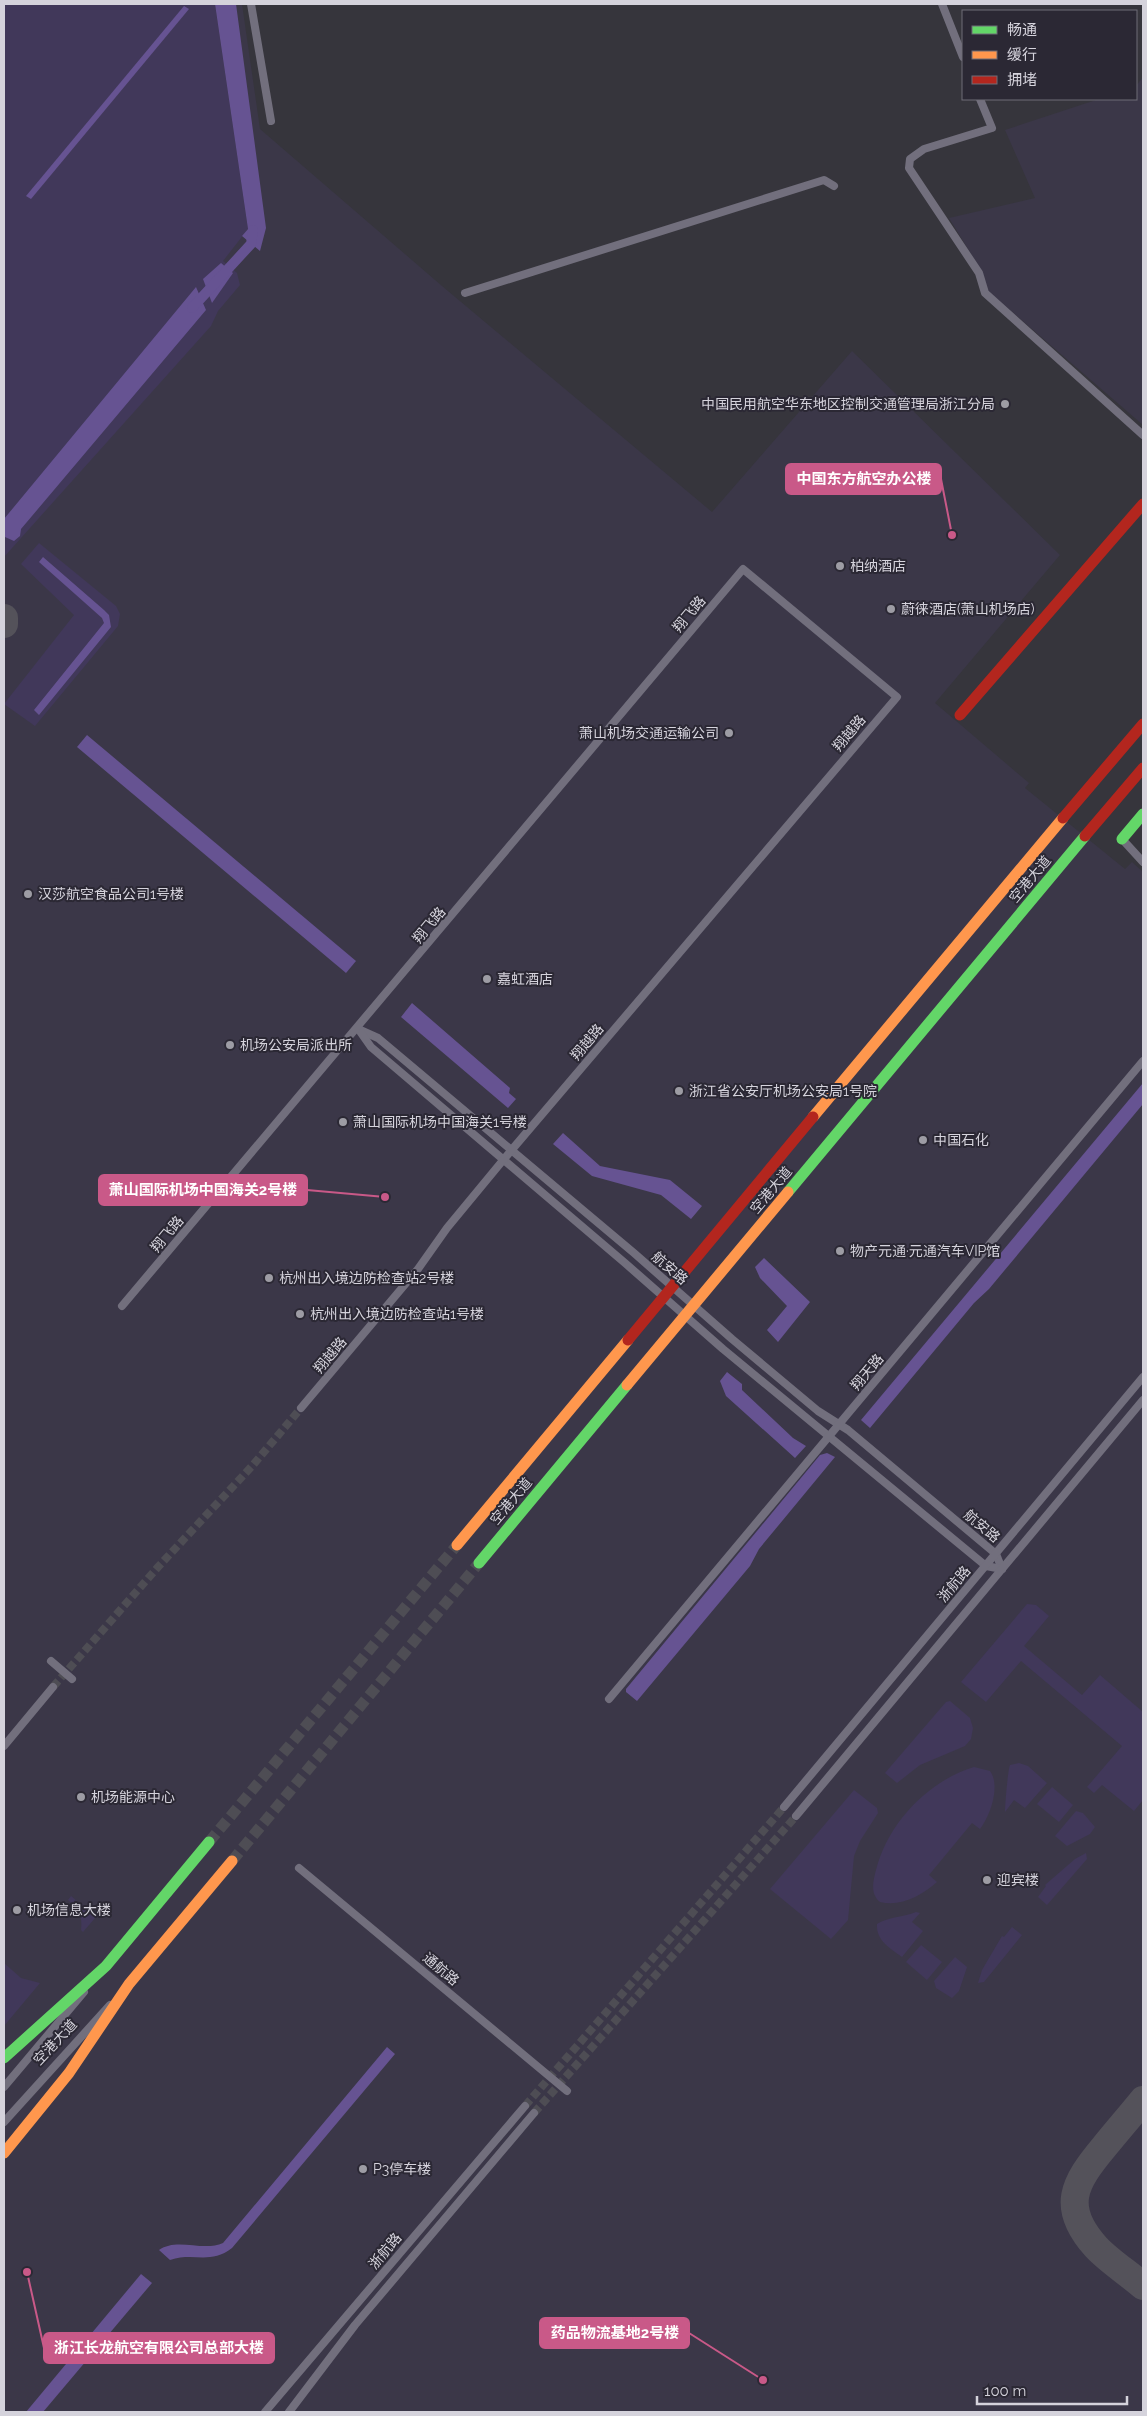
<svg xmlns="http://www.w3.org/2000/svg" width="1147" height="2416" font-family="Raleway,'Noto Sans SC',sans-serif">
	<rect width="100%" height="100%" fill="#36353c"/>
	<!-- built -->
	<g fill="#3b3748">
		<path d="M4,4H242L260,129L442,286L712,512L852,351L1060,555L935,703L1029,783L1025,788L1125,869L1132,862L1143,872V2412H4Z"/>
		<path d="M1143,77V425L988,291L982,272L949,218L1035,198L1005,130L1099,99H1136V86Z"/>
	</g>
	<!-- green -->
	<g fill="#41385a">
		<path d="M4,4H215L248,229L223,261L237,273L240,285L218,311L211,326L4,557Z"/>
		<path d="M39,543L116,606L120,614L118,626L35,726L4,704L74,615L21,564Z"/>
		<path d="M1027,1604L1036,1605L1049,1616L1024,1646L1082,1695L1100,1675L1143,1712V1800L1134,1811L1102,1785L1094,1793L1087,1787L1122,1746L1021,1661L986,1702L961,1682Z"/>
		<path d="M950,1701L970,1718L973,1728L971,1739L965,1746L920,1765L897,1783L885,1773L946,1702Z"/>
		<path d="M1019,1763L1028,1766L1047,1783L1025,1808L1014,1800L1005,1812C1005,1804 1008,1769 1010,1765Z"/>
		<path d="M974,1767L990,1771C1001,1786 990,1816 980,1829L972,1823L929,1875L937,1882C921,1896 901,1907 880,1902C870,1894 873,1881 876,1870C888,1823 928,1781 974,1767Z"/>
		<path d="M1052,1787L1073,1805L1059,1822L1037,1804Z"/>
		<path d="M854,1790L877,1808L878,1813L860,1841L854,1856L848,1920L831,1939L770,1889Z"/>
		<path d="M1076,1811L1083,1813L1095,1827L1090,1834L1067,1846L1055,1836Z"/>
		<path d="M1086,1853L1087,1859L1047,1905L1038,1897L1046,1886L1045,1885L1075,1859Z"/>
		<path d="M71,1896L96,1917L83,1932L81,1930C83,1916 78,1909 68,1900Z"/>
		<path d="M916,1912L920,1913L912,1922L923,1931L902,1957C890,1948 876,1941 877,1924C887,1917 904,1917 916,1912Z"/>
		<path d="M1012,1927L1022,1935L984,1982L978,1983L982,1970L1002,1936L1004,1937Z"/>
		<path d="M921,1945L942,1962L927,1980L906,1962Z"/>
		<path d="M955,1957L967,1967L959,1991L952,1998L936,1988L934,1981Z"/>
		<path d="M4,1963L21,1978L40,1983L4,2026Z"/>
	</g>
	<!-- water -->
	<g fill="#665392">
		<path d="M215,4H236L266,228L260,251L242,236L248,229Z"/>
		<path d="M184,6L189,9L31,199L26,196Z"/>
		<path d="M221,263L233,273L212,303L203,279Z"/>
		<path d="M196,287L206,310L21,529L20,536L14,541L5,537L4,519Z"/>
		<path d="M43,557L104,610L109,615L111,627L39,715L34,710L104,623L102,618L39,562Z"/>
		<path d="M87,735L356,961L346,973L77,747Z"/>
		<path d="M412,1003L510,1088L509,1093L516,1099L508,1108L401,1017Z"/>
		<path d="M1143,1083V1104L989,1289L974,1303L870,1428L861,1420Z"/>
		<path d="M563,1133L600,1166L670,1180L702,1206L691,1219L661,1195L592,1176L553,1144Z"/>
		<path d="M764,1258L810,1302L778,1342L767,1330L787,1306L760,1278L755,1267Z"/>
		<path d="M727,1372L742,1384V1390L793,1438L806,1446L795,1458L726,1396L720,1381Z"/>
		<path d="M827,1453L835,1457L759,1549L750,1566L637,1701L626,1692V1689L820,1455Z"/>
		<path d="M387,2047L395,2054L232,2248C210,2265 194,2252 170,2260L159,2250C177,2237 203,2252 223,2243Z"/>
		<path d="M141,2274L152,2283L43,2412H26Z"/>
	</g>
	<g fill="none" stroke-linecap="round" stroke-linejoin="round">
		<!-- canal -->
		<path stroke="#665392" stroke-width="10" d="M192,308L251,244L253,230"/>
		<!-- taxiway -->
		<g stroke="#54525a" stroke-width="28">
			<path d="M4,618V624"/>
			<path d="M1143,2100C1130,2116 1117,2131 1104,2147C1074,2183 1060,2207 1096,2247C1109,2261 1128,2273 1143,2286"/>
		</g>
		<!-- street-tunnel -->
		<g stroke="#4e4d54" stroke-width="8" stroke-dasharray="8 4" stroke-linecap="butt">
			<path d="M53,1687L158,1567L253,1465L301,1408"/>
			<path d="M525,2106L784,1807"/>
			<path d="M534,2113L796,1816"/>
		</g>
		<!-- secondary-tunnel -->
		<g stroke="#4e4d54" stroke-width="11" stroke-dasharray="11 5.5" stroke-linecap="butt">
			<path d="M209,1842L457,1545"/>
			<path d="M232,1861L479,1563"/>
		</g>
		<!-- street -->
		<g stroke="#726f7d" stroke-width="8">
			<path d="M251,4L271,121"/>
			<path d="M942,4L963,57"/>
			<path d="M980,99L992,128L924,149L910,159L909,168L979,273L985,293L1143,435"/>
			<path d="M465,293L824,180L834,186"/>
			<path d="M1122,839L1143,862"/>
			<path d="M358,1029L378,1038L634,1253L732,1339L818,1411L848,1430L996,1554L1002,1569"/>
			<path d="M359,1030L371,1047L625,1263L723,1349L986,1566L1002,1569"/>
			<path d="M122,1306L743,569L897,697L504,1159L447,1228L418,1269L301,1408"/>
			<path d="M51,1661L72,1679"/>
			<path d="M609,1699L1143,1061"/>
			<path d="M4,1746L53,1687"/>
			<path d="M784,1807L1143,1377"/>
			<path d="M796,1816L1143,1400"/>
			<path d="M299,1868L567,2091"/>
			<path d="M4,2087L84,1992"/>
			<path d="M4,2122L110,2005"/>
			<path d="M265,2412L525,2106"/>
			<path d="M289,2412L355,2325L534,2113"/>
		</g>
		<!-- fast -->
		<g stroke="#63d668" stroke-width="11">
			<path d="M1122,839L1143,814"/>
			<path d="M788,1192L1085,836"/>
			<path d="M479,1563L627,1385"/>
			<path d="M4,2058L106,1966L209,1842"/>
		</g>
		<!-- slow -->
		<g stroke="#ff974d" stroke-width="11">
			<path d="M813,1117L1063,818"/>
			<path d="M627,1385L788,1192"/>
			<path d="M457,1545L628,1340"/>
			<path d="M4,2153L69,2073L129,1984L232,1861"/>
		</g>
		<!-- jam -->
		<g stroke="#b3261e" stroke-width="11">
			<path d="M960,715L1143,504"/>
			<path d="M1063,818L1143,724"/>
			<path d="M1085,836L1143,768"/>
			<path d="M628,1340L813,1117"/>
		</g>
	</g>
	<!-- markers -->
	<g fill="#9d9ca4" stroke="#2b2834" stroke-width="2">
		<circle cx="1005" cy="404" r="5"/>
		<circle cx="840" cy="566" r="5"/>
		<circle cx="891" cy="609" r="5"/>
		<circle cx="729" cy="733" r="5"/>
		<circle cx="28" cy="894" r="5"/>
		<circle cx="487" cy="979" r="5"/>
		<circle cx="230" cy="1045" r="5"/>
		<circle cx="679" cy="1091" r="5"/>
		<circle cx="343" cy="1122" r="5"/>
		<circle cx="923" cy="1140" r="5"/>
		<circle cx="840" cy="1251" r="5"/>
		<circle cx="269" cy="1278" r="5"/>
		<circle cx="300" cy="1314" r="5"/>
		<circle cx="81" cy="1797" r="5"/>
		<circle cx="987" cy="1880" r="5"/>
		<circle cx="17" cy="1910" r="5"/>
		<circle cx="363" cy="2169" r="5"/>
	</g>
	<g text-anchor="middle" stroke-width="4" stroke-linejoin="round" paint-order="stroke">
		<!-- poi labels -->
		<g font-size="14" fill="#d5d3dc" stroke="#2b2834" text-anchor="start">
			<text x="995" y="409" text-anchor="end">中国民用航空华东地区控制交通管理局浙江分局</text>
			<text x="850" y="571">柏纳酒店</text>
			<text x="901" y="614">蔚徕酒店(萧山机场店)</text>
			<text x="719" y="738" text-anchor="end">萧山机场交通运输公司</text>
			<text x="38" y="899">汉莎航空食品公司1号楼</text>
			<text x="497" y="984">嘉虹酒店</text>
			<text x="240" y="1050">机场公安局派出所</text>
			<text x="689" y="1096">浙江省公安厅机场公安局1号院</text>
			<text x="353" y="1127">萧山国际机场中国海关1号楼</text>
			<text x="933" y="1145">中国石化</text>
			<text x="850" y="1256">物产元通·元通汽车VIP馆</text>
			<text x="279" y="1283">杭州出入境边防检查站2号楼</text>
			<text x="310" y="1319">杭州出入境边防检查站1号楼</text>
			<text x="91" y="1802">机场能源中心</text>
			<text x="997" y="1885">迎宾楼</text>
			<text x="27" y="1915">机场信息大楼</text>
			<text x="373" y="2174">P3停车楼</text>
		</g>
		<!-- street labels -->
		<g font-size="14" fill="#d5d3dc" stroke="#2b2834">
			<text transform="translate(689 614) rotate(-50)" y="5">翔飞路</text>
			<text transform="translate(849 733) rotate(-50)" y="5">翔越路</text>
			<text transform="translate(1030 879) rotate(-50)" y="5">空港大道</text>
			<text transform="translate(429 925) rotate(-50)" y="5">翔飞路</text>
			<text transform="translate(587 1042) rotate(-50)" y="5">翔越路</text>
			<text transform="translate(771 1190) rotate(-50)" y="5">空港大道</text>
			<text transform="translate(167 1234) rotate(-50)" y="5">翔飞路</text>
			<text transform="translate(670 1268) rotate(41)" y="5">航安路</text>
			<text transform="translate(330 1355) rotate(-50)" y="5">翔越路</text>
			<text transform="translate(867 1372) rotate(-50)" y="5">翔天路</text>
			<text transform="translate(511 1501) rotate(-50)" y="5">空港大道</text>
			<text transform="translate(982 1526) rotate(40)" y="5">航安路</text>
			<text transform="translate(954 1584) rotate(-50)" y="5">浙航路</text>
			<text transform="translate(441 1969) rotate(40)" y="5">通航路</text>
			<text transform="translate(55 2042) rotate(-47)" y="5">空港大道</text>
			<text transform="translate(385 2251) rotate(-50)" y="5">浙航路</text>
		</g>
	</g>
	<!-- callouts -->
	<path fill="none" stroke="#c95988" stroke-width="2" d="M952 535L941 479M385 1197L307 1190M763 2380L689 2333M27 2272L44 2348"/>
	<g fill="#c95988" stroke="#2b2834" stroke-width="2">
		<circle cx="952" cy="535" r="5"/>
		<circle cx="385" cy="1197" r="5"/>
		<circle cx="763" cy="2380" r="5"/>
		<circle cx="27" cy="2272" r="5"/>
	</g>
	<g fill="#c95988" stroke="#c95988" stroke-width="2">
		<rect x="786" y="464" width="155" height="30" rx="5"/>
		<rect x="99" y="1175" width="208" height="30" rx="5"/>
		<rect x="540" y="2318" width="149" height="30" rx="5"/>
		<rect x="44" y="2333" width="230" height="30" rx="5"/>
	</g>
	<g font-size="15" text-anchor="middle" font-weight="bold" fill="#fff">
		<text x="864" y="484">中国东方航空办公楼</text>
		<text x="203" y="1195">萧山国际机场中国海关2号楼</text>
		<text x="615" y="2338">药品物流基地2号楼</text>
		<text x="159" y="2353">浙江长龙航空有限公司总部大楼</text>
	</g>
	<!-- border -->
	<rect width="1147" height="2416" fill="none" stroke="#d5d3dc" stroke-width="10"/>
	<!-- legend -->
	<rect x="962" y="10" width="175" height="90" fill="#2b2834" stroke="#6f6c77"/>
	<rect x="972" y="26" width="25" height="8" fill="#63d668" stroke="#6f6c77"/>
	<text x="1007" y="35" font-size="15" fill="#d5d3dc">畅通</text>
	<rect x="972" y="51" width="25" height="8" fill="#ff974d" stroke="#6f6c77"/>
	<text x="1007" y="60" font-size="15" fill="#d5d3dc">缓行</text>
	<rect x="972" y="76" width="25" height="8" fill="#b3261e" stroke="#6f6c77"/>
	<text x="1007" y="85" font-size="15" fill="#d5d3dc">拥堵</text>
	<!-- scale -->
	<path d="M977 2396v8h150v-8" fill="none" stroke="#d5d3dc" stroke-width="2.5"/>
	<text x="984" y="2396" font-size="15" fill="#d5d3dc" stroke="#2b2834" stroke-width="4" paint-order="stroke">100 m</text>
</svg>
